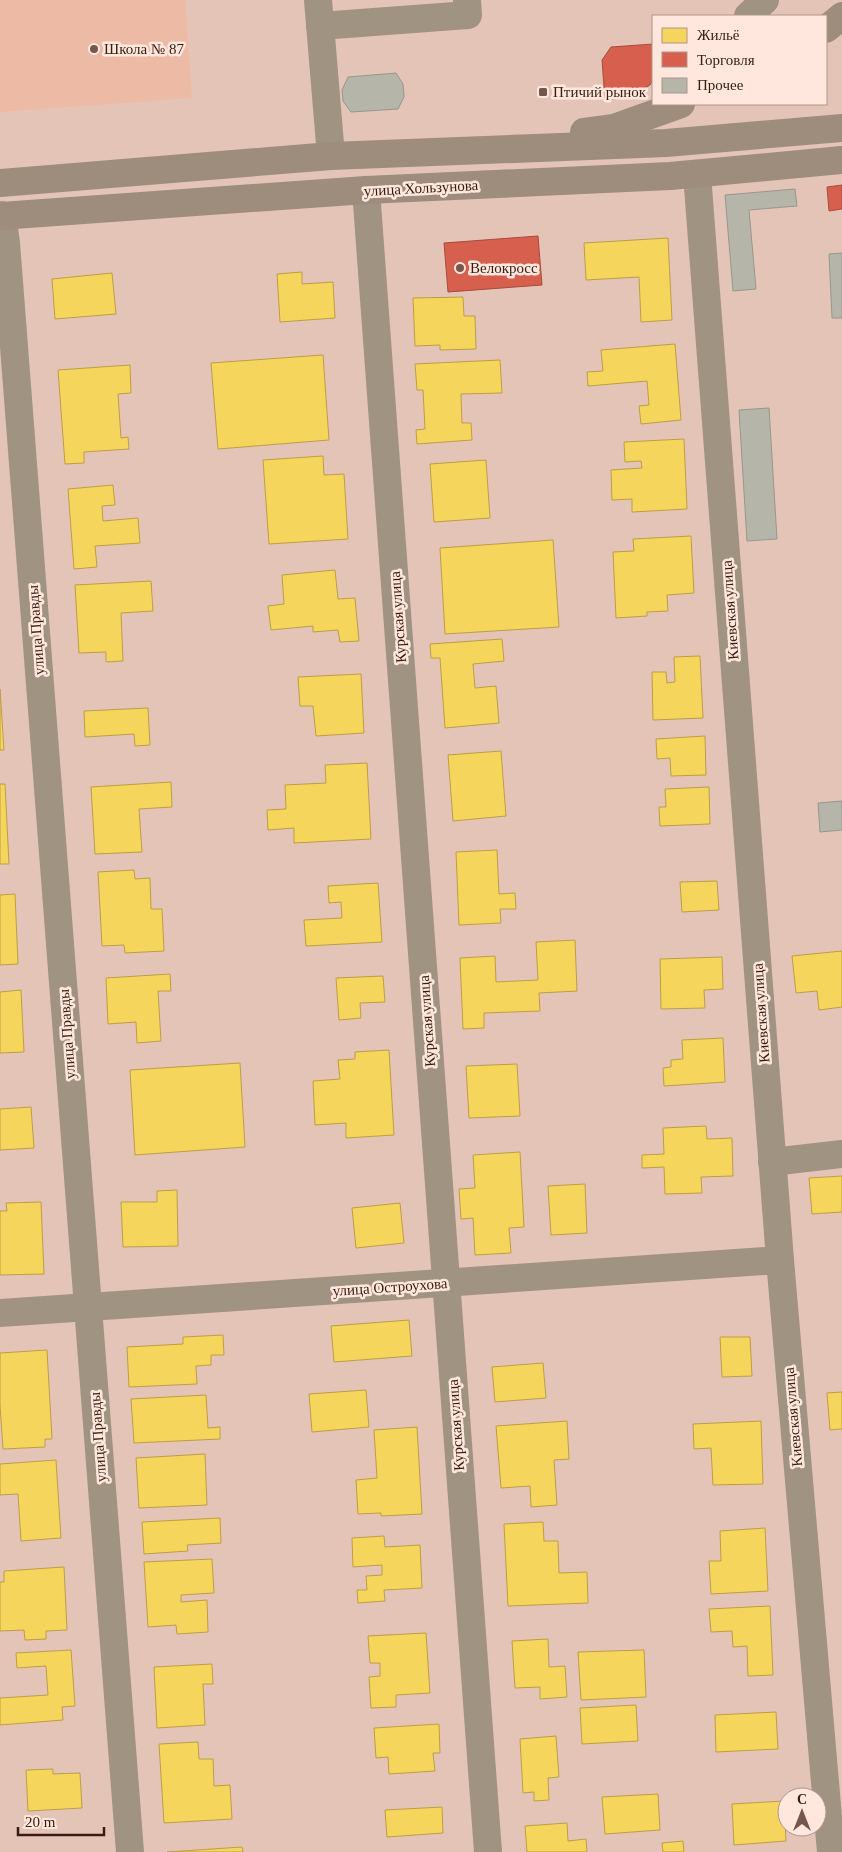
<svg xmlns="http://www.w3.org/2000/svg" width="842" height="1852" font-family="Georgia,serif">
	<rect width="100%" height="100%" fill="#e5c4b8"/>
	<!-- built -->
	<path fill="#edbaa6" d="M0,0H185L192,98L0,112Z"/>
	<!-- homes -->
	<g fill="#f6d55c" stroke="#bd9e45">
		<path d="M668,238L672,320L641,322L639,277L586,280L584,243Z"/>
		<path d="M302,272V284L333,282L335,318L280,322L277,274Z"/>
		<path d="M112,273L116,314L55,319L52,279Z"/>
		<path d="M463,297L464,316H475L476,349L440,350V345L415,346L413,298Z"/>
		<path d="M675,344L681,420L641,424L639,406L649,405L647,381L588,386L587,372L603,371L601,350Z"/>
		<path d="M323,355L329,440L218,449L211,363Z"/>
		<path d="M500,360L502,393L461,394L462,423H471L472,440L417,444L416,430L425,429L423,390H417L415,364Z"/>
		<path d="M130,365L131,393L118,394L121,438L128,437L129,449L84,452V463L65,464L58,370Z"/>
		<path d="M684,439L687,509L632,512V499L612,500L611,470L642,468L641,461L625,462L624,442Z"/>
		<path d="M323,456L324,475L344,474L348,539L269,544L263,460Z"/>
		<path d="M486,460L490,518L434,522L430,464Z"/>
		<path d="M113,485L115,505L102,506L103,521L138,518L140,543L95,546L97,567L74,569L68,489Z"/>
		<path d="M691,536L694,593L667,595L668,611L647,612V616L616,618L613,552L634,551L633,539Z"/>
		<path d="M553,540L559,627L445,634L440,548Z"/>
		<path d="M335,570L338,599L355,598L359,641L340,642L338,630L313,632V626L271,630L268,606L284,604L282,575Z"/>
		<path d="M151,581L153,611L121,613L123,661L106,662V652L79,653L75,585Z"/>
		<path d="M502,639L504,661L473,664L475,688L496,686L499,723L445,728L440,658H431L430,644Z"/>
		<path d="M700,656L703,718L653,720L652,672H666L667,683L675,682L674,657Z"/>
		<path d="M361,674L364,733L316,736L313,706H300L298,677Z"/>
		<path d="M0,689L4,750H0Z"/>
		<path d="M148,708L150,745L135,746L134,734L85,737L84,711Z"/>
		<path d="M705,736L706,775L671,776L670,758L657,759L656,739Z"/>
		<path d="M501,751L506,816L453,821L448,755Z"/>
		<path d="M367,763L371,839L294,843V828L268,830L267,810L286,809L285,785L326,783L325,765Z"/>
		<path d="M171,782L172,807L139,809L142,852L95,854L91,787Z"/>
		<path d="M0,784H5L9,864H0Z"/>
		<path d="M709,787L710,824L660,826L659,807H666L665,789Z"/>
		<path d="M497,850L499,894L515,893L516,909H500L501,923L459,925L456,852Z"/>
		<path d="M134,870L135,879L150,878L151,909H162L164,951L125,953L124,945L102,946L98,872Z"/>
		<path d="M717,881L719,910L682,912L680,882Z"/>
		<path d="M378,883L382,942L306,946L304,920L342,918L341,902L329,903L328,886Z"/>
		<path d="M15,894L18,964L0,965V895Z"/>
		<path d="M575,940L577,991L539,993L540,1011L484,1013V1028L463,1029L460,958L495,956L496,982L538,980L536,942Z"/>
		<path d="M842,951V1007L819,1010L817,991L796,993L792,956Z"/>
		<path d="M722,957L723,989L704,990L705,1008L661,1009L660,959Z"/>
		<path d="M170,974L171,991H158L161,1041L137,1043L136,1022L108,1024L106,978Z"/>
		<path d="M383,976L385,1002L360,1003L361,1018L339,1020L336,978Z"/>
		<path d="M21,990L24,1052L0,1053V992Z"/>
		<path d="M723,1038L725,1082L664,1086L663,1068L671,1067V1060L683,1059L682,1040Z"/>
		<path d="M389,1050L394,1135L346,1138V1123L315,1125L313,1081L340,1079L338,1060L355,1059V1052Z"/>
		<path d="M240,1063L245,1147L135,1155L130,1070Z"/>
		<path d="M517,1064L520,1116L469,1118L466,1066Z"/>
		<path d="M31,1107L34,1148L0,1150V1109Z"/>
		<path d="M706,1126L707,1139L732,1138L733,1176L701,1177L702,1193L665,1194L664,1167L642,1168V1155L664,1154L663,1128Z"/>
		<path d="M520,1152L524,1227L509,1228L511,1253L475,1255L473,1218L461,1219L459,1189L475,1188L473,1155Z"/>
		<path d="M842,1176V1212L812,1214L809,1178Z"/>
		<path d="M585,1184L587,1233L551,1235L548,1186Z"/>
		<path d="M177,1190L178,1246L123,1247L121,1202H157V1191Z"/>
		<path d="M41,1202L44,1274L0,1275V1211H7L6,1203Z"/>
		<path d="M400,1203L404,1243L356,1248L352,1208Z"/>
		<path d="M409,1320L412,1356L334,1362L331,1326Z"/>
		<path d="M223,1335L224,1355H211V1365L196,1366L197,1384L129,1387L127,1347L183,1344V1337Z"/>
		<path d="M720,1337H750L752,1376L722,1377Z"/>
		<path d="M47,1350L52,1439H45V1447L3,1449L0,1405V1353Z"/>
		<path d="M543,1363L546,1398L495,1402L492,1367Z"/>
		<path d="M366,1390L369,1427L312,1432L309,1394Z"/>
		<path d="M842,1392V1429L830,1430L827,1393Z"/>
		<path d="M206,1395L208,1428L220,1427V1439L134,1443L131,1399Z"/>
		<path d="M567,1421L569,1459L554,1460L557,1505L531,1507L530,1486L501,1488L496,1426Z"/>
		<path d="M761,1421L763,1484L713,1485L711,1448L694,1449L693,1424Z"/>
		<path d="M417,1427L422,1514L381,1516V1513L358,1514L356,1480L377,1478L374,1430Z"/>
		<path d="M205,1454L207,1505L139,1508L136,1458Z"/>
		<path d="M56,1460L61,1538L21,1541L18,1494L0,1495V1464Z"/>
		<path d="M220,1518L221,1543L187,1545L188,1551L144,1554L142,1522Z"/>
		<path d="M543,1522L544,1541H558L559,1573L587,1572L588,1603L508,1606L504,1524Z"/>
		<path d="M765,1528L768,1591L711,1594L709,1561H721L720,1531Z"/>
		<path d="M384,1536L385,1547L420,1545L422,1588L384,1590L385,1601L358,1603L357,1590H367L366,1576L382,1575V1565L353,1567L352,1538Z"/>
		<path d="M212,1559L214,1593L181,1595V1602L207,1600L208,1632L177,1634L176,1625L148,1627L144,1562Z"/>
		<path d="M64,1567L67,1630L46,1631V1639L25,1640L24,1630L0,1631V1582H4V1571Z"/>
		<path d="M770,1606L773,1675L748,1676L747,1646L733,1647L732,1631L711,1632L709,1609Z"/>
		<path d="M426,1633L430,1693L396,1695V1707L371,1708L369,1677L380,1676V1663H370L368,1636Z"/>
		<path d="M548,1639L549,1667L565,1666L567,1697L540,1699V1687L515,1688L512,1641Z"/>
		<path d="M71,1650L75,1706L62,1707L63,1720L0,1725V1698L48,1695L46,1666L17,1668L16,1653Z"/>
		<path d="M644,1650L646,1697L581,1700L578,1652Z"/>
		<path d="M212,1664L213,1684H203L205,1725L157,1728L154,1667Z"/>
		<path d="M636,1705L638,1741L582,1744L580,1708Z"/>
		<path d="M776,1712L778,1749L716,1752L715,1715Z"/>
		<path d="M439,1724L440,1753H433L435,1771L389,1774L388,1757L376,1758L374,1728Z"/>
		<path d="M556,1736L559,1777L548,1778L549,1800L534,1801V1792L523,1793L520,1739Z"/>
		<path d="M198,1742L199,1759H213L214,1786L230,1785L232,1819L164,1823L159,1744Z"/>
		<path d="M53,1769V1774L80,1773L82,1808L28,1811L26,1770Z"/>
		<path d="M658,1794L660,1830L605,1834L602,1797Z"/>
		<path d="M784,1801L786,1841L734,1845L732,1804Z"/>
		<path d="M442,1807L443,1833L387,1837L385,1810Z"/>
		<path d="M567,1823L568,1841L586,1839L587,1852H527L525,1826Z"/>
		<path d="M683,1841L684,1852H663L662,1843Z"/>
		<path d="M242,1847L243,1852H167Z"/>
	</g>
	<!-- shops -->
	<g fill="#d6604d" stroke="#a74c3b">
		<path d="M653,44V80L650,85L628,97L605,100L602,60L611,47Z"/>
		<path d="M842,185V209L829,211L827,187Z"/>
		<path d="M538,236L542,285L448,292L444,243Z"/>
	</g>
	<!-- building -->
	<g fill="#b5b6a9" stroke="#97978b">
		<path d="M396,73L403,84L404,97L398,109L351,112L343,101L342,90L348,77Z"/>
		<path d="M795,189L797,206L749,210L756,289L733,291L725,195Z"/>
		<path d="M842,253V318H832L829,254Z"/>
		<path d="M769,408L777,539L747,541L739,410Z"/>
		<path d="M842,801V830L820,832L818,803Z"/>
	</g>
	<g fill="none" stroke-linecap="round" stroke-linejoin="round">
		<!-- minor -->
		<g stroke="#a19382" stroke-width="28">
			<path d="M318,0L331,156"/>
			<path d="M748,16L765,0"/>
			<path d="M320,26L468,15L467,0"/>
			<path d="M697,174L780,1260L831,1852"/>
			<path d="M366,190L488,1852"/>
			<path d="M2,215L6,243L130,1852"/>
			<path d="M772,1162L842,1154"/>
			<path d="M0,1313L780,1260"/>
		</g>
		<!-- major -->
		<g stroke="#9e8d7c" stroke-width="28">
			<path d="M826,29L842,16"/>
			<path d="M584,132L614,128L681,104"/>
			<path d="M0,183L331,156L666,143L842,128"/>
			<path d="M0,216L366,190L670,176L842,160"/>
		</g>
	</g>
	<!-- markers -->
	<g fill="#75574b" stroke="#ffe7de" stroke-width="2">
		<circle cx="94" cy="49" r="5"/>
		<rect x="538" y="87" width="10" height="10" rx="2.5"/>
		<circle cx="460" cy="268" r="5"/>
	</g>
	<g text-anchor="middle" stroke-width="5" stroke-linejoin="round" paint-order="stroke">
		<!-- poi labels -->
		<g font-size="15" fill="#381c10" stroke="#ffe7de" text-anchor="start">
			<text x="104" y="54">Школа № 87</text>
			<text x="553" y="97">Птичий рынок</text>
			<text x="470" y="273">Велокросс</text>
		</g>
		<!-- street labels -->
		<g font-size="15" fill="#381c10" stroke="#ffe7de">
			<text transform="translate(421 188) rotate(-3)" y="5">улица Хользунова</text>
			<text transform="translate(730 610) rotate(-94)" y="5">Киевская улица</text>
			<text transform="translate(398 617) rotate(-94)" y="5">Курская улица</text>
			<text transform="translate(36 630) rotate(-94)" y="5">улица Правды</text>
			<text transform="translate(761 1013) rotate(-94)" y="5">Киевская улица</text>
			<text transform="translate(427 1021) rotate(-94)" y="5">Курская улица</text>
			<text transform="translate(67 1034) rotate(-94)" y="5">улица Правды</text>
			<text transform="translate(390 1287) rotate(-4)" y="5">улица Остроухова</text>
			<text transform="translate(793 1417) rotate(-95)" y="5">Киевская улица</text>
			<text transform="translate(456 1425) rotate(-94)" y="5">Курская улица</text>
			<text transform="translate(98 1437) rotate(-94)" y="5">улица Правды</text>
		</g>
	</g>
	<!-- legend -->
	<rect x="652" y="15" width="175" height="90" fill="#ffe7de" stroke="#af968c"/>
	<rect x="662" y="28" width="25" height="15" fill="#f6d55c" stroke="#af968c"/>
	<text x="697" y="40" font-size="15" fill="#381c10">Жильё</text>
	<rect x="662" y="52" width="25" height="15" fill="#d6604d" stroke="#af968c"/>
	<text x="697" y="65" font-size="15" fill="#381c10">Торговля</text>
	<rect x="662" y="78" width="25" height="15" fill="#b5b6a9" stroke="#af968c"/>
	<text x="697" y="90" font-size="15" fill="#381c10">Прочее</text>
	<!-- north arrow -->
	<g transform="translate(802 1812)"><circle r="24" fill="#ffe7de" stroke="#af968c"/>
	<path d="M0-4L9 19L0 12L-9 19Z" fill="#75574b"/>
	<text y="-8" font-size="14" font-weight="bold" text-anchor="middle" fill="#381c10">С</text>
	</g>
	<!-- scale -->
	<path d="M18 1827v8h86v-8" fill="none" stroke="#381c10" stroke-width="2.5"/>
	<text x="25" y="1827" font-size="15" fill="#381c10" stroke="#ffe7de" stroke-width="4" paint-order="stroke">20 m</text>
</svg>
